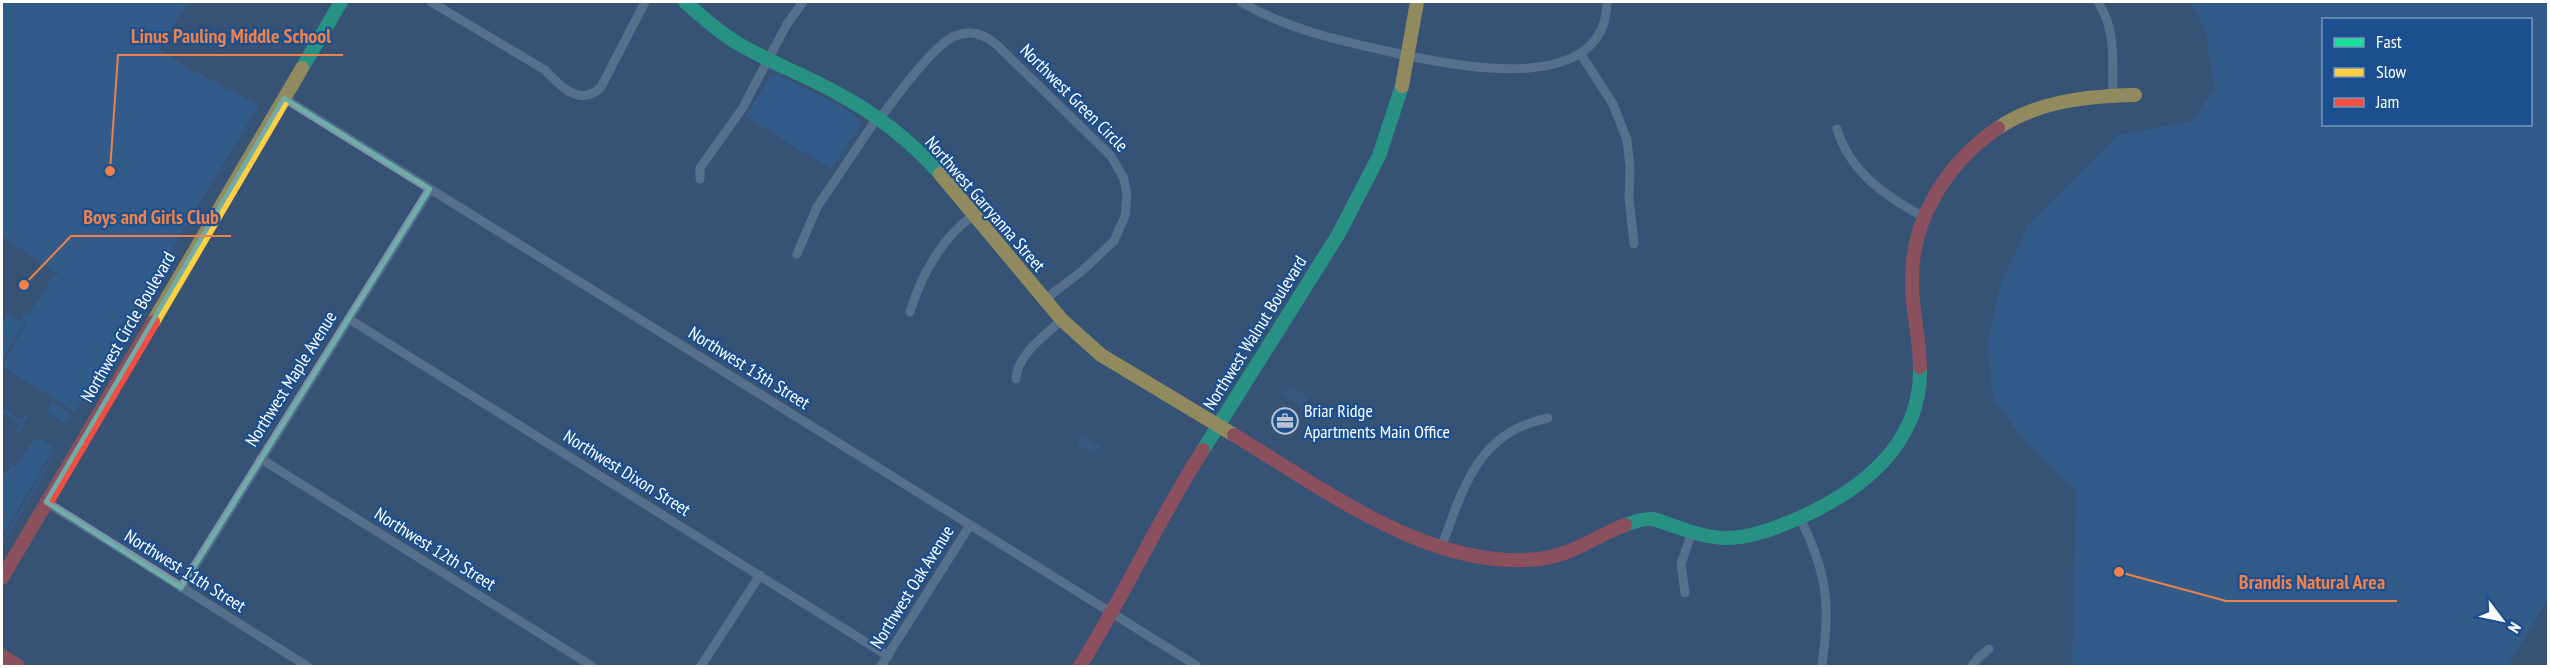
<svg xmlns="http://www.w3.org/2000/svg" width="2550" height="668" font-family="'PT Sans Narrow',sans-serif">
	<rect width="100%" height="100%" fill="#365274"/>
	<!-- green -->
	<g fill="#2f66a5" fill-rule="evenodd">
		<path d="M2,2H188L159,49L185,66L259,105L128,322L124,319L120,324L121,334L75,412L2,366L27,323L21,320L25,313L29,314L54,274L88,295L2,236Z"/>
		<path d="M2190,2H2548V599L2508,666H2072L2076,491L2026,442L1993,399L1987,343L2000,286L2028,225L2118,135L2192,121L2214,88L2205,29ZM2324,20H2530V124H2324Z"/>
		<path d="M777,75L832,102L859,118L860,127L831,169L746,117L770,76Z"/>
		<path d="M8,314L24,324L2,360V325Z"/>
		<path d="M52,402L68,412L69,417L65,423L47,412Z"/>
		<path d="M2,408L21,420L25,415H29L19,432L16,430L19,423L2,412Z"/>
		<path d="M37,439H42L54,448L2,535V477L11,467L7,464L8,462L16,467L32,442Z"/>
		<path d="M57,448L56,453L2,545V541Z"/>
	</g>
	<!-- water -->
	<g fill="#3b618d">
		<path d="M1290,386L1308,397L1302,407L1283,395Z"/>
		<path d="M1082,435L1100,446L1094,455L1077,444Z"/>
	</g>
	<g fill="none" stroke-linecap="round" stroke-linejoin="round">
		<!-- street -->
		<g stroke="#7d92a8" stroke-width="9">
			<path d="M431,2L545,70C560,86 580,108 601,87L645,2"/>
			<path d="M1241,2C1292,32 1351,43 1409,56C1466,68 1606,94 1607,2"/>
			<path d="M2098,2C2117,31 2112,62 2113,95"/>
			<path d="M1580,53L1613,104L1627,140L1630,167L1629,198L1634,244"/>
			<path d="M284,98L1197,666"/>
			<path d="M879,119C896,98 932,46 955,36C971,29 986,35 998,46L1111,156L1124,179L1127,195L1125,216L1114,241L1082,271L1044,300"/>
			<path d="M1837,129C1850,172 1886,197 1924,217"/>
			<path d="M700,179V168L742,109L787,24L803,2"/>
			<path d="M797,254L817,207L877,118"/>
			<path d="M910,312C921,275 943,236 975,214"/>
			<path d="M349,319L888,656"/>
			<path d="M1016,379C1017,355 1045,335 1062,320"/>
			<path d="M261,459L592,666"/>
			<path d="M46,502L307,666"/>
			<path d="M1800,518C1814,546 1826,578 1826,609C1827,629 1824,647 1822,666"/>
			<path d="M1441,548C1463,489 1477,432 1548,418"/>
			<path d="M181,588L430,189"/>
			<path d="M1685,593L1681,564L1692,532"/>
			<path d="M701,666L760,575"/>
			<path d="M881,666L970,525"/>
			<path d="M1972,666L1978,658L1989,649"/>
		</g>
		<!-- fast -->
		<g stroke="#16e098" stroke-width="14">
			<path d="M685,2C705,19 724,37 748,49C776,65 807,76 835,92C873,112 911,141 940,174"/>
			<path d="M302,68L341,2"/>
			<path d="M1203,450L1338,235L1379,156L1402,86"/>
			<path d="M1625,525C1633,522 1643,518 1652,519C1659,520 1667,524 1674,526C1691,532 1709,538 1727,538C1751,538 1775,528 1797,519C1861,491 1922,444 1920,367"/>
		</g>
		<!-- slow -->
		<g stroke="#ffcf43" stroke-width="14">
			<path d="M1402,86L1417,2"/>
			<path d="M1998,128C2038,101 2088,96 2135,95"/>
			<path d="M940,174L1062,320L1101,355L1234,435"/>
			<path d="M153,322L302,68"/>
		</g>
		<!-- jam -->
		<g stroke="#f24e42" stroke-width="14">
			<path d="M1920,367C1920,339 1912,312 1912,284C1910,220 1947,163 1998,128"/>
			<path d="M1234,435C1324,489 1435,575 1546,558C1575,553 1598,535 1625,525"/>
			<path d="M2,578L153,322"/>
			<path d="M2,656L18,666"/>
			<path d="M1080,666C1124,596 1158,520 1203,450"/>
		</g>
	</g>
	<!-- marked area -->
	<path d="M0 0H2550V668H0ZM284,98L430,189L181,588L46,502Z" fill="#365274" fill-opacity=".55" fill-rule="evenodd"/>
	<path fill="none" stroke="#6fada8" stroke-width="4.5" stroke-linejoin="round" d="M284,98L430,189L181,588L46,502Z"/>
	<!-- icons -->
	<defs>
		<g id="office-ring" transform="scale(1.35)"><circle r="9.5" fill="#1b4f8f" stroke="#b9c2ce" stroke-width="1.5"/><path d="M-6-3h4V-5.5h4V-3h4V5H-6ZM-1-4.5V-3h2v-1.5ZM-6 0V1H6V0Z" fill="#b9c2ce"/></g>
	</defs>
	<g fill-rule="evenodd">
		<use href="#office-ring" x="1285" y="421"/>
	</g>
	<g text-anchor="middle" stroke-width="4.5" stroke-linejoin="round" paint-order="stroke">
		<!-- street labels -->
		<g font-size="18" fill="#fff" stroke="#1b4f8f">
			<text transform="translate(1074 98) rotate(45)" y="6">Northwest Green Circle</text>
			<text transform="translate(985 204) rotate(49)" y="6">Northwest Garryanna Street</text>
			<text transform="translate(128 327) rotate(-60)" y="6">Northwest Circle Boulevard</text>
			<text transform="translate(1255 333) rotate(-58)" y="6">Northwest Walnut Boulevard</text>
			<text transform="translate(749 368) rotate(32)" y="6">Northwest 13th Street</text>
			<text transform="translate(291 379) rotate(-58)" y="6">Northwest Maple Avenue</text>
			<text transform="translate(627 473) rotate(32)" y="6">Northwest Dixon Street</text>
			<text transform="translate(435 549) rotate(32)" y="6">Northwest 12th Street</text>
			<text transform="translate(185 571) rotate(32)" y="6">Northwest 11th Street</text>
			<text transform="translate(912 587) rotate(-58)" y="6">Northwest Oak Avenue</text>
		</g>
		<!-- poi labels -->
		<g font-size="18" fill="#fff" stroke="#1b4f8f" text-anchor="start">
			<text x="1304" y="417">Briar Ridge<tspan x="1304" dy="21">Apartments Main Office</tspan></text>
		</g>
	</g>
	<!-- callouts -->
	<path fill="none" stroke="#ee8249" stroke-width="2" d="M110 171L118 55H343M24 285L71 236H231M2119 572L2226 601H2397"/>
	<g fill="#ee8249" stroke="#1b4f8f" stroke-width="2">
		<circle cx="110" cy="171" r="6"/>
		<circle cx="24" cy="285" r="6"/>
		<circle cx="2119" cy="572" r="6"/>
	</g>
	<g font-size="20" text-anchor="middle" font-weight="bold" fill="#ee8249" stroke="#1b4f8f" stroke-width="4.5" stroke-linejoin="round" paint-order="stroke">
		<text x="231" y="43">Linus Pauling Middle School</text>
		<text x="151" y="224">Boys and Girls Club</text>
		<text x="2312" y="589">Brandis Natural Area</text>
	</g>
	<!-- border -->
	<rect width="2550" height="668" fill="none" stroke="#ffffff" stroke-width="6"/>
	<!-- legend -->
	<rect x="2322" y="18" width="210" height="108" fill="#1b4f8f" stroke="#7695bc" stroke-width="1.5"/>
	<rect x="2334" y="38" width="30" height="9" fill="#16e098" stroke="#7695bc" stroke-width="1.5"/>
	<text x="2376" y="48" font-size="18" fill="#ffffff">Fast</text>
	<rect x="2334" y="68" width="30" height="9" fill="#ffcf43" stroke="#7695bc" stroke-width="1.5"/>
	<text x="2376" y="78" font-size="18" fill="#ffffff">Slow</text>
	<rect x="2334" y="98" width="30" height="9" fill="#f24e42" stroke="#7695bc" stroke-width="1.5"/>
	<text x="2376" y="108" font-size="18" fill="#ffffff">Jam</text>
	<!-- north arrow -->
	<g transform="translate(2502 620) rotate(122)" stroke="#1b4f8f" stroke-width="4.5" paint-order="stroke">
	<path d="M0-4.5L10 22L0 15L-10 22Z" fill="#ffffff"/>
	<text y="-9" font-size="16" font-weight="bold" text-anchor="middle" fill="#ffffff">N</text>
	</g>
</svg>
